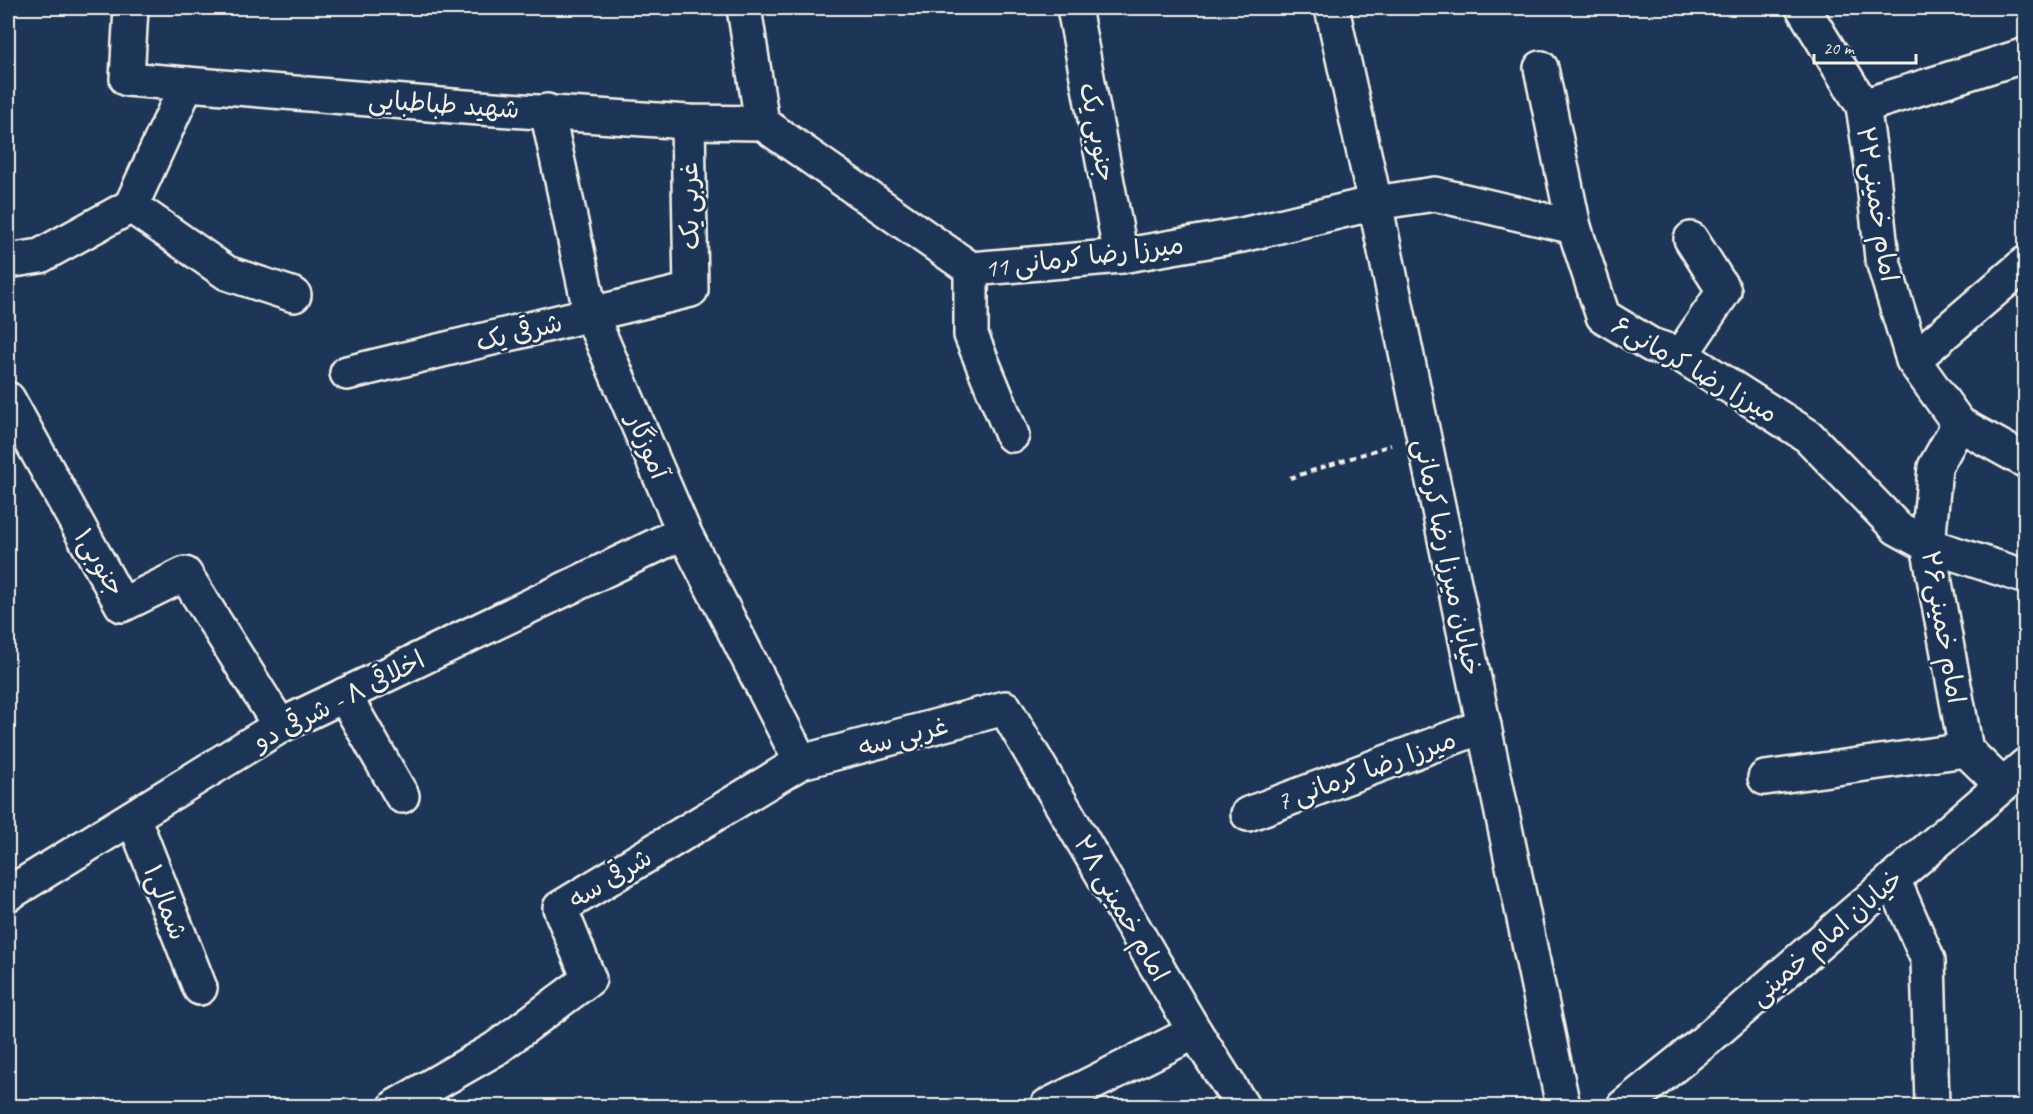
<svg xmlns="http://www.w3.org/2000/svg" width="2033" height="1114" font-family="Caveat,'Playpen Sans Arabic',sans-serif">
	<rect width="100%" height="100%" fill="#1d3557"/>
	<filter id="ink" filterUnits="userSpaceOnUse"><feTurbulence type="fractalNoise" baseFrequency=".0167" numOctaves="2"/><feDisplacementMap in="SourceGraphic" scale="12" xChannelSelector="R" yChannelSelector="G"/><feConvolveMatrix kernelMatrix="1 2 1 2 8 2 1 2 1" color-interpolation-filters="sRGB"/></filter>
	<g filter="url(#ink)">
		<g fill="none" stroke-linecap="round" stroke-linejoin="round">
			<!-- street casing -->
			<g stroke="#f4f1e8" stroke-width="38">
				<g id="street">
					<path d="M131,8L127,79L465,107L688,122L762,123"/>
					<path d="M744,8L762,123"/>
					<path d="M1074,8L1121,256"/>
					<path d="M1803,8L1863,106L1872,166L1882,258L1913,360L1959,424L2026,461"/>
					<path d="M1541,68L1574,227"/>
					<path d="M1863,106L2026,55"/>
					<path d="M547,111L591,315L684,532L801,762"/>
					<path d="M762,123L971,269L1121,256L1242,235L1375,203L1435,194L1574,227L1603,316L1651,345L1681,355L1808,436L1897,528L1928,545L2026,577"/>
					<path d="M131,206L187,84"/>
					<path d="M8,261L40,256L131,206L227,273L294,295"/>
					<path d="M971,269V335L1012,435"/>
					<path d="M1681,355L1724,291L1691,239"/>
					<path d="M1913,360L2026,263"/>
					<path d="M347,373L691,290L688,122"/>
					<path d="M8,399L122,605L185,574L280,726"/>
					<path d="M1959,424L1935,467L1928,545L1966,750L2002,785"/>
					<path d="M344,695L402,796"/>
					<path d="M1765,778L1966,750"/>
					<path d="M1248,814L1484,726"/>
					<path d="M133,817L200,988"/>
					<path d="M1893,879L1928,960L1932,1106"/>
					<path d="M8,894L280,726L684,532"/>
					<path d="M396,1106L495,1049L589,979L560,908L801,762L1005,708L1195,1032L1242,1106"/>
					<path d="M1047,1106L1195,1032"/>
				</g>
			</g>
			<!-- secondary casing -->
			<g stroke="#f4f1e8" stroke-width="38">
				<g id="secondary">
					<path d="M1332,8L1375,203L1563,1106"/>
					<path d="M1624,1106L1705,1041L2026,765"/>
				</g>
			</g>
			<!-- path -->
			<path stroke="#f4f1e8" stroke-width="4" stroke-dasharray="6 4.5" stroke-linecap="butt" d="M1290,478L1391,445"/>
			<!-- street -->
			<use href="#street" stroke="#1d3557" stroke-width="33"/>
			<!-- secondary -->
			<use href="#secondary" stroke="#1d3557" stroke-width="33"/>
		</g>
	</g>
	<g text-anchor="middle" stroke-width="5" stroke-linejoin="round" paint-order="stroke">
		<!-- street labels -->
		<g font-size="26" fill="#f4f1e8" stroke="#1d3557">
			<text transform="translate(444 104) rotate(4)" y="9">شهید طباطبایی</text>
			<text transform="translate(1098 132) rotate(79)" y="9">جنوبی یک</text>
			<text transform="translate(1878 204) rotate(81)" y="9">امام خمینی۲۲</text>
			<text transform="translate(689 206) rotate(-91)" y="9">غربی یک</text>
			<text transform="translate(1084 256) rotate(-7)" y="9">میرزا رضا کرمانی 11</text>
			<text transform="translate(519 332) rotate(-14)" y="9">شرقی یک</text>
			<text transform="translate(1695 369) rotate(30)" y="9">میرزا رضا کرمانی۶</text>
			<text transform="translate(648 446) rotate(67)" y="9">آموزگار</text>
			<text transform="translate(1448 557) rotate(78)" y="9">خیابان میرزا رضا کرمانی</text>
			<text transform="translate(100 562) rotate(59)" y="9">جنوبی۱</text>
			<text transform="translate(1944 627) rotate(80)" y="9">امام خمینی۲۶</text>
			<text transform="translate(339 700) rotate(-27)" y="9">اخلاقی ۸ - شرقی دو</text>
			<text transform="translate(903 736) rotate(-15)" y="9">غربی سه</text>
			<text transform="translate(1366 770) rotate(-20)" y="9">میرزا رضا کرمانی 7</text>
			<text transform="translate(610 878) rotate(-31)" y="9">شرقی سه</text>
			<text transform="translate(166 902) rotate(69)" y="9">شمالی۱</text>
			<text transform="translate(1122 908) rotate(60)" y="9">امام خمینی ۲۸</text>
			<text transform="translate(1826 937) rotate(-41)" y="9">خیابان امام خمینی</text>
		</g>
	</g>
	<!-- margin -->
	<rect width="2033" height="1114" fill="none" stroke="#1d3557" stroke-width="30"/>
	<rect x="15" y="15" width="2003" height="1084" fill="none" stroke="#f4f1e8" stroke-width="2" filter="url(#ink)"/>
	<!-- scale -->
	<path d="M1814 54v9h102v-9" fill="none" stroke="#f4f1e8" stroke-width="3"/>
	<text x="1823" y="54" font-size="18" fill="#f4f1e8" stroke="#1d3557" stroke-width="4.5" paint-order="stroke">20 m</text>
</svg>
